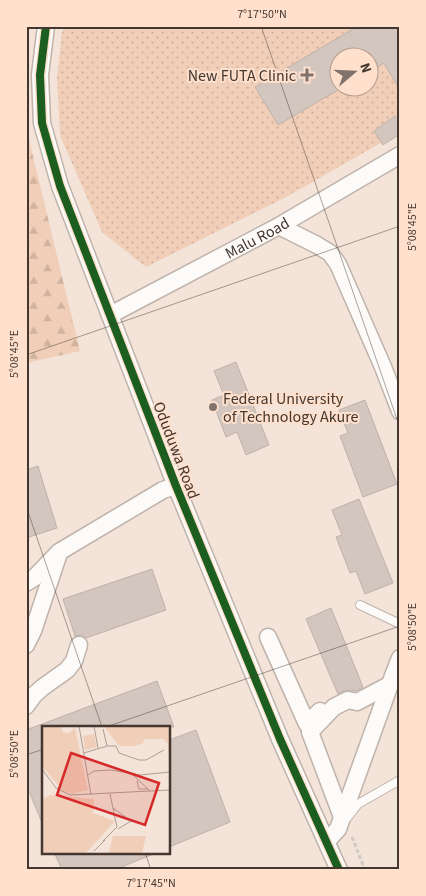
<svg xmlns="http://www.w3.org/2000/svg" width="426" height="896" font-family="'Source Sans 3',sans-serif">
	<defs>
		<pattern id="grass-dots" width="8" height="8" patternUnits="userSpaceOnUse" patternTransform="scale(1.25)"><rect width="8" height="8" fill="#f1ceb7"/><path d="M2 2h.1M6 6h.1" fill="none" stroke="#d0b29e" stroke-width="1.8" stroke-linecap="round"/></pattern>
		<pattern id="forest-firs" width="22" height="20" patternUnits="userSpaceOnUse" patternTransform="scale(1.25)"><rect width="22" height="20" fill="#f1ceb7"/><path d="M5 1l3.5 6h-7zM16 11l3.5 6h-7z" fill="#d0b29e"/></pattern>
	</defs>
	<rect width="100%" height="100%" fill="#f3e3d8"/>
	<!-- grass -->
	<path fill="url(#grass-dots)" fill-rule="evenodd" d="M65,26H400V132L286,197L146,267L102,232L60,135L57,77L62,32ZM338,58H368V88H338Z"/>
	<!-- forest -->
	<path fill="url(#forest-firs)" d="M26,127L80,351L26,363Z"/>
	<!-- building -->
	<g fill="#d3c6be" stroke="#bfb2aa">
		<path d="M358,26H400V90L384,63L368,72V58H338V90L278,125L255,87Z"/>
		<path d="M395,116L400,123V134L383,145L374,131Z"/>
		<path d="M236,362L269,445L246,455L237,432L226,437L212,400L224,395L214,371Z"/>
		<path d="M365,400L397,484L363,497L340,436L348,433L339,410Z"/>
		<path d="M38,466L57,528L26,538V470Z"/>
		<path d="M359,499L393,583L365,594L356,571L350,573L336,537L342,535L332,510Z"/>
		<path d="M152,569L166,610L86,638L82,635L75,636L63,599Z"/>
		<path d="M331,608L363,687L356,691L350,690L344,691L338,694L306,619Z"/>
		<path d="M157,681L174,727H44L43,825L26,784V730Z"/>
		<path d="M196,730L230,822L169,847V740Z"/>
		<path d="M54,852H155L156,853L114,870H62Z"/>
	</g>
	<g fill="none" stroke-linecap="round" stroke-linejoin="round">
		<!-- lane casing -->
		<g stroke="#bfb3aa" stroke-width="10">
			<g id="lane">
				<path d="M360,605L400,624"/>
				<path d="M347,818L358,804L400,780"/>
			</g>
		</g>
		<!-- street casing -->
		<g stroke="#bfb3aa" stroke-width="19">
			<g id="street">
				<path d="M46,26L40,75L42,123L60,186L176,486L280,739L339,870"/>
				<path d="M279,226L317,245L330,253L338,264L383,367L400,411"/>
				<path id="s1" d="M110,315L279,226L400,155"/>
				<path d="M26,583L34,578L59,552L163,490L176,486"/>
				<path d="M268,637L307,724L320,711"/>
				<path d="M26,645L33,631L58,556"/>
				<path d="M26,706L34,695L43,687L67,670L74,661L79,645"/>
				<path d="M342,817L310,732L334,707L348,700L357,702L389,685"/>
				<path d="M327,841L338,829L393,676L400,658"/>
			</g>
		</g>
		<!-- path -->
		<path stroke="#cfc9c5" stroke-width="3" stroke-dasharray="4 2.5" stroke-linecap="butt" d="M352,837L365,870"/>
		<!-- lane -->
		<use href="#lane" stroke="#fdfbf9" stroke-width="8"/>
		<!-- street -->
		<use href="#street" stroke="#fdfbf9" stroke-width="16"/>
		<!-- cycleway casing -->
		<g stroke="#fee0cd" stroke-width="11">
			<path id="cycleway" d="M46,26L40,75L42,123L60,186L176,486L280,739L339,870"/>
		</g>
		<!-- cycleway -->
		<use href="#cycleway" stroke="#1b5e20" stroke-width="8"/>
	</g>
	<!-- ticks -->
	<path fill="none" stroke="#433730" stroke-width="1" stroke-opacity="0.45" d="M261,26L400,428M26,355L400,226M26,506L102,727M106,727L400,626M26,755L44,749M145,852L151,870"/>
	<!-- markers -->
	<g fill="#81736b" stroke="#fee0cd" stroke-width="2">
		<path d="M304.5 67.5h5v5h5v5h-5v5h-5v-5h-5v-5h5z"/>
		<circle cx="213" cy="407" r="5"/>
	</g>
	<g text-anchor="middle" stroke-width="4" stroke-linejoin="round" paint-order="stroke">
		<!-- poi labels -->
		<g font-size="16" fill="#433730" stroke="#fee0cd" text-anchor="end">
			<text x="296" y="81">New FUTA Clinic</text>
			<text x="223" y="404" text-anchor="start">Federal University<tspan x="223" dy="18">of Technology Akure</tspan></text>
		</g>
		<!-- street labels -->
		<g font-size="16" fill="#433730" stroke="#fee0cd">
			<text dy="6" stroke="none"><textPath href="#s1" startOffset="166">Malu Road</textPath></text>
			<text transform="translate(177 450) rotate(69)" y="6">Oduduwa Road</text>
		</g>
	</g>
	<!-- overview -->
	<g transform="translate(42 726)">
		<rect width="128" height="128" fill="#f3e3d8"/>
		<path d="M0,0H20V6L27,7L33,2L46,64L30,68L20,64L0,40ZM62,0H127V36L126,18L122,13H102L101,17L93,20H77ZM52,8L55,21L43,24L41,10ZM71,110H104L100,127H67Z" fill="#f1ceb7"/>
		<path d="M8,69L52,73L51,87L73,95L44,127H0V74Z" fill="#f1ceb7"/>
		<path fill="none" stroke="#ad9e95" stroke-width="1" d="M37,0L49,69M52,0L56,22M65,20H74L77,27L97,34H104L122,24M42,27L65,20L61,3M0,43L14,62L28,69L128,64M90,48L108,65M46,49L52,45L69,44L98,49L128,46M95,55L97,63H106M71,82L89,95M76,103L89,95M61,115L75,101L68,68M52,125L63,114"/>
		<path fill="#d62828" fill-opacity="0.15" stroke="#d62828" stroke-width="2.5" d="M29,27L117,57L103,99L15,69Z"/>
		<rect width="128" height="128" fill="none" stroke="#433730" stroke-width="2.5"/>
	</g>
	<!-- border -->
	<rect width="426" height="896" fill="none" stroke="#fee0cd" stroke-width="55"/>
	<!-- north arrow -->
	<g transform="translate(354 72) rotate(71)"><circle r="24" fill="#fee0cd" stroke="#b39c8e"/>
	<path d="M0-4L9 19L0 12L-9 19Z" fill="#81736b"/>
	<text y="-8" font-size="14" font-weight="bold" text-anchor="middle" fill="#433730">N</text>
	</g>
	<rect x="28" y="28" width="370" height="840" fill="none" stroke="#433730" stroke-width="2"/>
	<g font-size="12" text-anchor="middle" fill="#433730">
		<text x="262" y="18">7°17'50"N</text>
		<text transform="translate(412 227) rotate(-90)" y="4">5°08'45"E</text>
		<text transform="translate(14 354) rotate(-90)" y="4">5°08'45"E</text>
		<text transform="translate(412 627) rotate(-90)" y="4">5°08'50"E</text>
		<text transform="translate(14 754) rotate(-90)" y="4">5°08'50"E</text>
		<text x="151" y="887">7°17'45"N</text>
	</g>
</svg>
